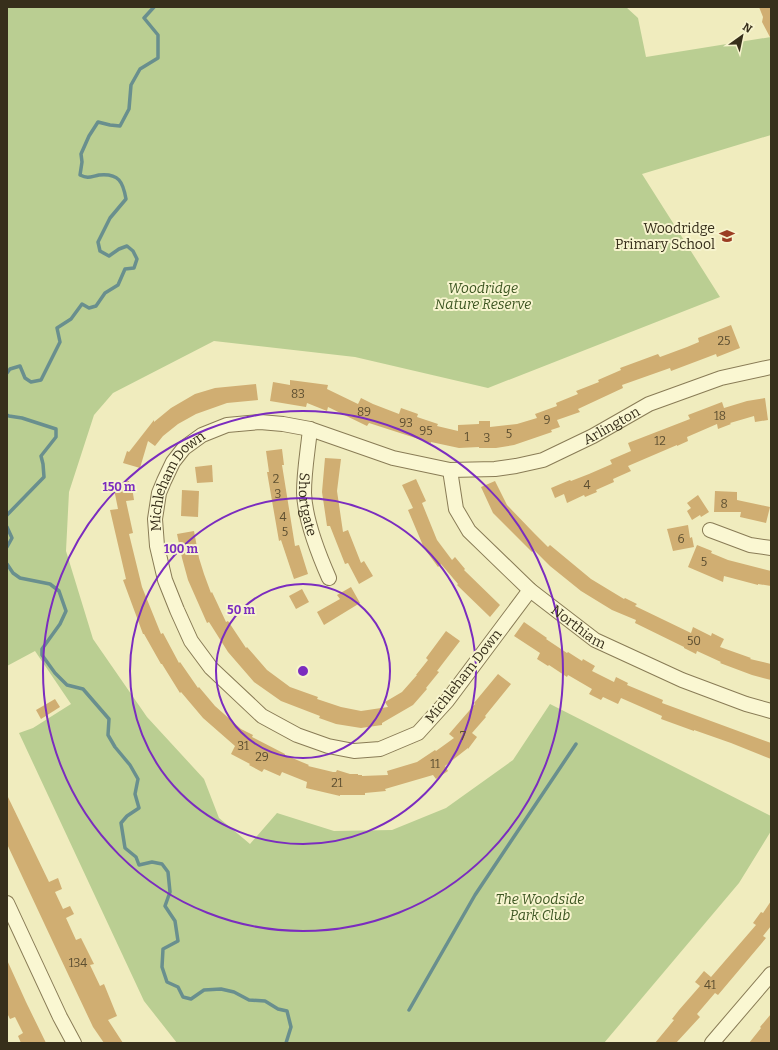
<svg xmlns="http://www.w3.org/2000/svg" width="778" height="1050" font-family="Bitter,serif">
	<rect width="100%" height="100%" fill="#f0ecbe"/>
	<!-- green -->
	<path fill="#bace92" d="M7,7H626L638,18L646,57L771,37V135L642,174L720,297L488,388L355,357L214,341L113,393L94,415L69,492L66,551L93,639L147,717L204,779L219,818L250,844L277,813L334,831L392,830L446,808L513,760L550,704L771,816V831L739,883L604,1043H177L144,1001L19,733L33,728L71,704L35,651L7,666Z"/>
	<g fill="none" stroke-linecap="round" stroke-linejoin="round">
		<!-- stream -->
		<g stroke="#698f8e" stroke-width="3.5">
			<path d="M7,373L10,369L20,366L25,378L31,382L41,380L60,342L57,328L71,319L82,304L89,308L96,306L105,293L118,285L125,269L134,268L137,259L133,251L127,246L119,249L109,256L100,251L98,242L110,218L126,199C123,182 119,173 99,175C90,177 88,179 80,175L82,162L81,154L89,136L98,122L110,125L120,126L129,109L131,85L140,69L158,58V35L144,18L154,7"/>
			<path d="M7,415L9,416L22,418L56,429V437L41,456L43,464L44,477L7,515"/>
			<path d="M7,527L12,538L7,547"/>
			<path d="M7,564L13,573L20,578L50,584L59,591L66,611L60,624L42,649V655L55,673L67,685L83,689L109,719L108,735L115,747L130,765L138,779L135,794L139,808L127,816L121,823L125,848L136,857L139,865L152,862L162,864L168,872L170,892L165,906L175,921L178,941L163,949L162,967L167,982L178,987L183,997L191,999L204,990L221,989L234,992L249,1000L265,1001L278,1009L287,1011L291,1027L286,1043"/>
			<path d="M409,1010L475,895L576,744"/>
		</g>
	</g>
	<!-- building -->
	<g fill="#d0ae72">
		<path d="M759,7H771V39L762,22L763,17Z"/>
		<path d="M731,325L740,348L717,357L716,354L671,371L670,368L622,385L623,388L578,409L580,412L557,420L560,427L551,430L552,432L514,445L496,448H479V447L459,448L431,442V443L369,423L367,426L328,407L327,411L307,403L306,407L270,401L273,382L290,385V380L328,385L327,389L358,404L361,398L373,404L399,414L401,408L418,414L417,417L438,424L437,426L458,431V425L479,424V421H490V427L517,424L537,418L535,414L557,406L556,403L578,394L576,391L599,382L598,380L621,370L620,368L658,354L660,357L687,347L699,342L698,338Z"/>
		<path d="M256,384L258,400L227,403L196,414L178,424L163,436L155,446L148,441L140,468L123,463L127,451L129,452L154,420V422L171,408L195,394L215,388Z"/>
		<path d="M765,398L768,420L755,422L754,416L730,423L731,424L718,429L717,424L687,437L688,441L677,446V445L628,466L631,471L613,479L614,482L596,490L597,492L585,497L584,495L567,503L564,494L555,498L551,488L570,480L571,481L589,474L612,464L610,460L631,451L628,443L690,419L688,415L722,402L724,408L747,401Z"/>
		<path d="M282,449L284,465H282L295,546L299,545L308,574L294,579L281,540L279,541L267,472H269L266,451Z"/>
		<path d="M325,458L341,459L337,491L343,532L348,530L361,563L364,561L373,576L359,584L348,563L345,564L330,526H327L322,492Z"/>
		<path d="M212,465L213,482L197,483L195,467Z"/>
		<path d="M416,479L426,501L422,503L437,540L452,560L455,557L465,569L464,570L500,605L490,617L457,585L458,584L441,564L438,567L424,548L408,510L413,508L402,485Z"/>
		<path d="M129,481L130,487H132L134,500L126,501L133,533L129,534L142,587L161,634L163,633L179,663L180,662L198,688L199,687L215,706L241,729L253,735L252,737L285,754V755L309,765L308,766L333,772H336L337,770L350,774H358V775H362V776L388,775L387,771L417,762L435,750L436,751L454,738L449,734L475,704L474,703L498,674L511,684L485,716L486,717L472,733L477,737L468,749V748L445,766L448,771L436,779L433,775L385,789L386,791L365,793V795H340V796L306,788L307,782L282,772L280,776L264,769L262,772L249,765L250,764L231,754L235,746L203,718L181,692L180,693L162,664H161L144,634H143L123,580L126,579L110,510L118,509L113,484Z"/>
		<path d="M495,481L507,505L533,532L548,547L550,545L591,579L624,599L625,598L637,604L635,606L691,633L693,627L711,636L712,633L724,639L720,647L751,658L750,659L771,664V680L752,675L720,663L721,662L697,651L696,654L684,648V647L635,623L636,620L612,610L581,591L550,566L534,550L532,552L493,513L481,487Z"/>
		<path d="M182,490L199,491L198,517L181,516Z"/>
		<path d="M715,491L737,492V500L770,507L766,523L740,517L741,512H714Z"/>
		<path d="M698,495L709,512L701,517L700,515L692,520L687,511L691,508L687,503Z"/>
		<path d="M688,525L690,538L692,537L694,547L673,551L667,529Z"/>
		<path d="M194,531L199,558L204,574L211,593L212,592L226,622L228,621L246,648L247,647L267,670L290,687L318,697L317,699L341,707L361,711L388,707L385,702L402,692L417,675H416L428,660L426,658L446,631L460,641L437,671L439,672L426,688L427,689L413,705L382,723V725L361,728L336,724L319,718L320,716L281,701L254,682L228,652L209,622L207,623L188,580L182,558L177,534Z"/>
		<path d="M697,545L712,551L711,553L728,560L771,571V586L758,584V585L724,576L723,582L688,567Z"/>
		<path d="M351,587L360,603L324,625L317,612L340,599L337,595Z"/>
		<path d="M302,589L309,602L296,609L289,596Z"/>
		<path d="M524,622L547,638L546,639L567,653L568,652L582,661L583,659L595,666L592,671L614,682L616,677L628,683L627,685L663,700L662,703L771,743V759L731,743L694,730V731L661,719L662,716L621,698L618,704L603,697L601,700L589,694L592,689L568,675L567,677L549,665L548,666L537,659L540,653L514,636Z"/>
		<path d="M55,699L60,707L41,719L36,710Z"/>
		<path d="M7,795L49,882L58,878L62,889L55,892L63,909L70,906L74,914L66,918L76,940L81,938L94,964L90,965L100,986L104,984L117,1016L108,1020L123,1043H104L93,1027L59,955L7,844Z"/>
		<path d="M771,901V926L763,936L766,938L718,995L715,993L697,1014L700,1017L676,1043H655L674,1020L672,1019L679,1010L700,986L695,982L704,971L711,977L756,925L753,923L761,912L763,913Z"/>
		<path d="M7,960L26,1002L46,1043H21L18,1036L23,1033L15,1017L10,1019L7,1013Z"/>
		<path d="M771,1014V1043H749L761,1028L760,1027Z"/>
	</g>
	<g fill="none" stroke-linecap="round" stroke-linejoin="round">
		<!-- minor casing -->
		<g stroke="#897c56" stroke-width="16">
			<g id="minor">
				<path id="s1" d="M310,429C308,450 304,471 304,493C305,519 318,553 329,578"/>
				<path id="s2" d="M450,470L456,509L469,531L530,590L595,640L682,680L746,704L771,711"/>
				<path d="M710,530L750,545L771,548"/>
				<path id="s3" d="M530,590L447,701L418,733L380,749L354,751L328,746L297,735L262,716L211,668L191,641L177,610L165,580L157,546L155,519L159,493L164,481L173,462L184,448L202,435L227,425L260,422L283,424L310,429L393,458L450,470L495,469L516,466L543,460L593,436L649,404L721,378L771,367"/>
				<path d="M7,903L60,1017L74,1043"/>
				<path d="M712,1043L771,974"/>
			</g>
		</g>
		<!-- minor -->
		<use href="#minor" stroke="#faf7d2" stroke-width="14"/>
	</g>
	<!-- distance rings -->
	<g fill="none" stroke="#7b2cbf" stroke-width="2">
		<circle cx="303" cy="671" r="87"/>
		<circle cx="303" cy="671" r="173"/>
		<circle cx="303" cy="671" r="260"/>
	</g>
	<!-- icons -->
	<defs>
		<g id="school-bare" transform="scale(1.2)"><path d="M0-5L7-2L0 1L-7-2ZM-4 1L0 2.5L4 1V4Q0 6-4 4Z" fill="#9b3d23" stroke="#f7f4ce" stroke-width="2.5" paint-order="stroke"/></g>
	</defs>
	<g fill-rule="evenodd">
		<use href="#school-bare" x="727" y="236"/>
	</g>
	<g text-anchor="middle" stroke-width="4" stroke-linejoin="round" paint-order="stroke">
		<!-- number labels -->
		<g font-size="12" fill="#5d4f31">
			<text x="724" y="345">25</text>
			<text x="298" y="398">83</text>
			<text x="364" y="416">89</text>
			<text x="720" y="420">18</text>
			<text x="547" y="424">9</text>
			<text x="406" y="427">93</text>
			<text x="426" y="435">95</text>
			<text x="509" y="438">5</text>
			<text x="467" y="441">1</text>
			<text x="487" y="442">3</text>
			<text x="660" y="445">12</text>
			<text x="276" y="483">2</text>
			<text x="587" y="489">4</text>
			<text x="278" y="498">3</text>
			<text x="724" y="508">8</text>
			<text x="283" y="521">4</text>
			<text x="285" y="536">5</text>
			<text x="681" y="543">6</text>
			<text x="704" y="566">5</text>
			<text x="694" y="645">50</text>
			<text x="463" y="740">7</text>
			<text x="243" y="750">31</text>
			<text x="262" y="761">29</text>
			<text x="435" y="768">11</text>
			<text x="337" y="787">21</text>
			<text x="78" y="967">134</text>
			<text x="710" y="989">41</text>
		</g>
		<!-- poi labels -->
		<g font-size="14" fill="#372f1b" stroke="#f7f4ce" text-anchor="end">
			<text x="715" y="233">Woodridge<tspan x="715" dy="16">Primary School</tspan></text>
		</g>
		<!-- park labels -->
		<g font-size="14" font-style="italic" fill="#3c5521" stroke="#f7f4ce">
			<text x="483" y="293">Woodridge<tspan x="483" dy="16">Nature Reserve</tspan></text>
			<text x="540" y="904">The Woodside<tspan x="540" dy="16">Park Club</tspan></text>
		</g>
		<!-- street labels -->
		<g font-size="14" fill="#372f1b" stroke="#f7f4ce">
			<text dy="5" stroke="none"><textPath href="#s3" startOffset="1108">Arlington</textPath></text>
			<text dy="5" stroke="none"><textPath href="#s3" startOffset="625">Michleham Down</textPath></text>
			<text dy="5" stroke="none"><textPath href="#s1" startOffset="76">Shortgate</textPath></text>
			<text dy="5" stroke="none"><textPath href="#s2" startOffset="211">Northiam</textPath></text>
			<text transform="translate(463 676) rotate(-52)" y="5">Michleham Down</text>
		</g>
	</g>
	<circle cx="303" cy="671" r="6" fill="#7b2cbf" stroke="#f7f4ce" stroke-width="2"/>
	<g font-size="12" text-anchor="middle" font-weight="bold" fill="#7b2cbf" stroke="#f7f4ce" stroke-width="4" stroke-linejoin="round" paint-order="stroke">
		<text x="119" y="491">150 m</text>
		<text x="181" y="553">100 m</text>
		<text x="241" y="614">50 m</text>
	</g>
	<!-- border -->
	<rect width="778" height="1050" fill="none" stroke="#372f1b" stroke-width="16"/>
	<!-- north arrow -->
	<g transform="translate(742 36) rotate(33)" stroke="#f7f4ce" stroke-width="3" paint-order="stroke">
	<path d="M0-3L7 15L0 10L-7 15Z" fill="#372f1b"/>
	<text y="-6" font-size="11" font-weight="bold" text-anchor="middle" fill="#372f1b">N</text>
	</g>
</svg>
